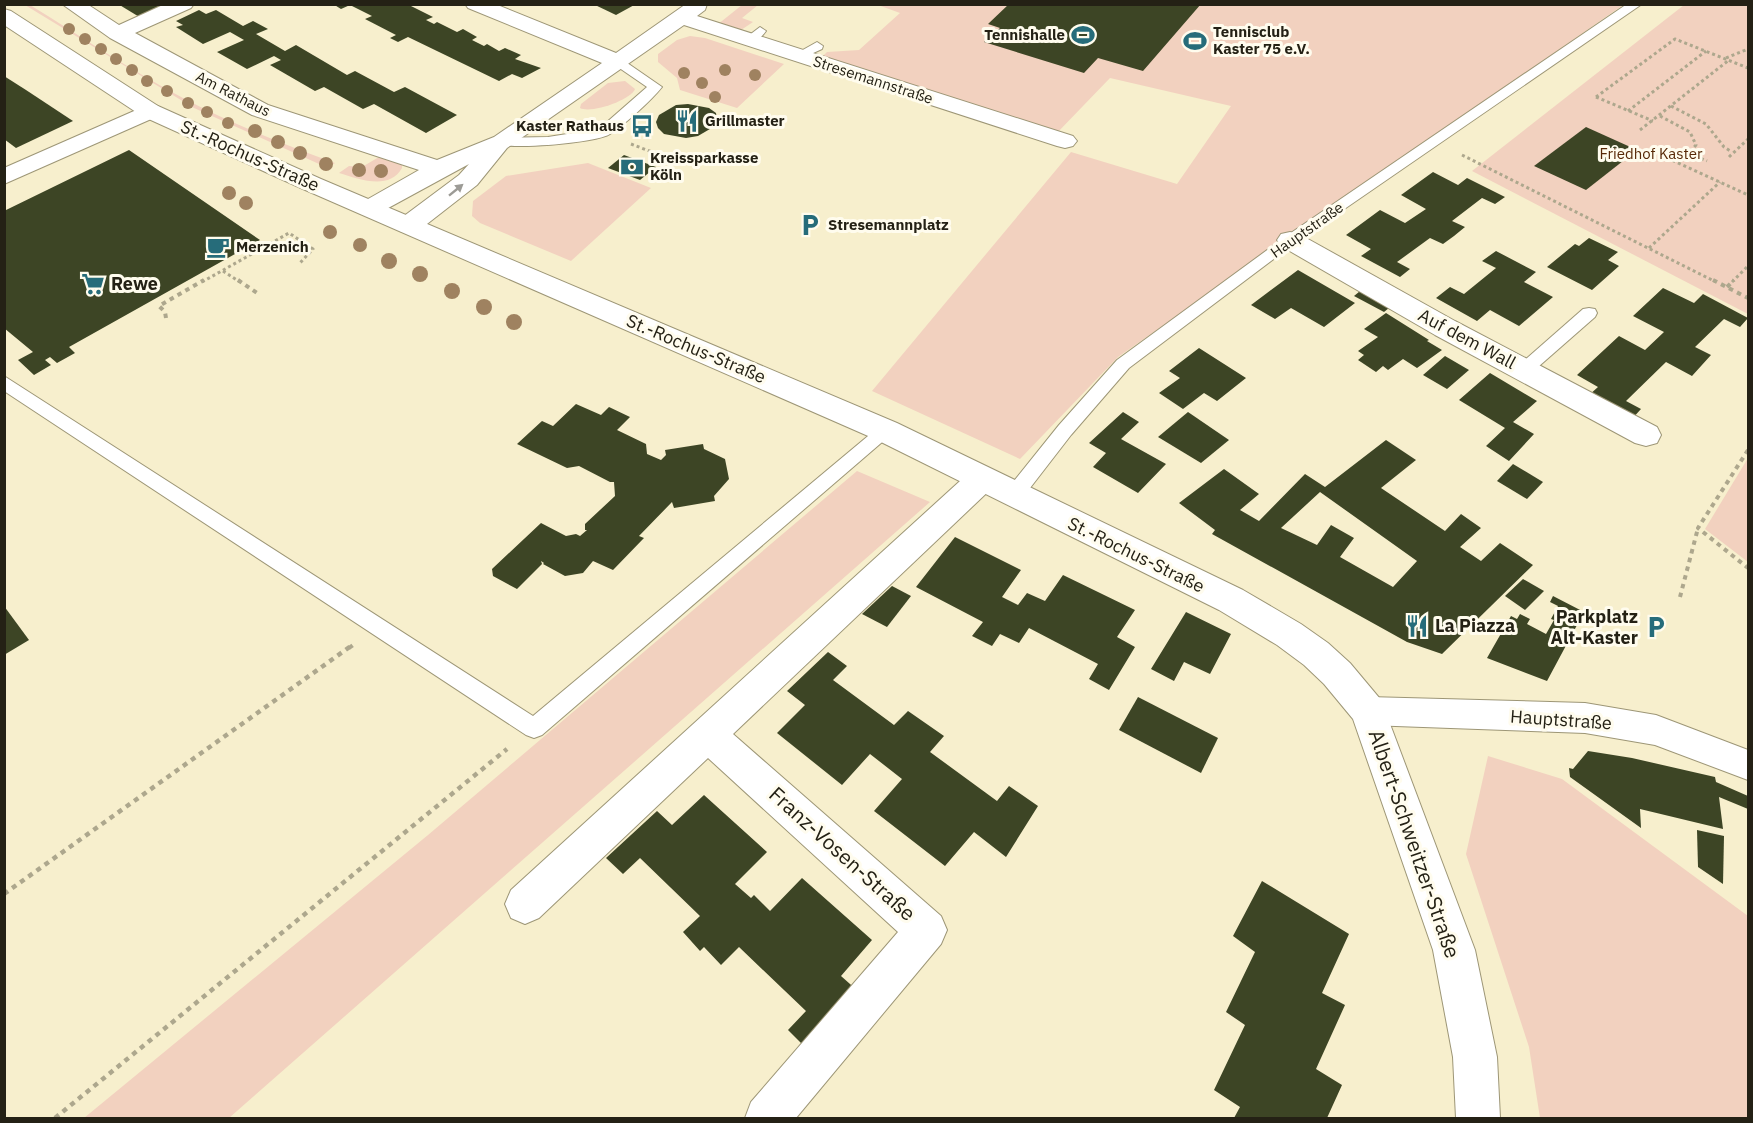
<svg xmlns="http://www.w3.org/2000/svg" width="1753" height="1123" font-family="'IBM Plex Sans',sans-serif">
	<rect width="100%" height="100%" fill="#f7efcd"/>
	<!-- green -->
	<g fill="#f2d1bf">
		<path d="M25,5H30C81,36 130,70 183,98C232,124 283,144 335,163L328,168L194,108Z"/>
		<path d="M742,5H758L742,18L753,22L741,30L717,25Z"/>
		<path d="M878,5H1623L1118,357L1020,459L872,391L1071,152L1177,184L1231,106L1110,78L1056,134L823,56L827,52L859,50L900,13Z"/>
		<path d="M1684,5H1748V314L1472,171Z"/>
		<path d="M690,36L705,38L784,64L737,108L680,90L677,78L658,62V54L677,40Z"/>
		<path d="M625,81L635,89C631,100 591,114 580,108L581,104L608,83Z"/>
		<path d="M379,157L402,164V168C389,191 359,179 339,173L349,166L362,167Z"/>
		<path d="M588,163L651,188L571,261L480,223L472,216L473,201L506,176Z"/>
		<path d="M1748,458V562L1705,529Z"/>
		<path d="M857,471L930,502L229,1118H84L428,835Z"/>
		<path d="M1488,756L1562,779L1748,916V1118H1540L1529,1047L1466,854Z"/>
	</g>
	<!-- building -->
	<g fill="#3d4525" fill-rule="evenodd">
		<path d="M118,4H172L141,18Z"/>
		<path d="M333,4H407L433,17L426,20L434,24L437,22L457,32L463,29L477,37L472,40L484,46L487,44L499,51L505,48L521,55L515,59L541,68L522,78L512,74L499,81L408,37L398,42L390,38L396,35L365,19L372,16L350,5L341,9Z"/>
		<path d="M593,4H636L616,15Z"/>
		<path d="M1009,4H1201L1143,71L1098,58L1084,73L984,42L1000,28L988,24Z"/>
		<path d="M199,10L206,14L216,10L243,26L253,21L268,29L256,34L285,51L296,45L347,75L355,71L394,92L405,87L457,115L426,133L374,104L363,109L324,87L315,91L270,65L281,60L274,56L247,69L217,52L244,40L230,32L203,44L176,27L183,25L176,21Z"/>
		<path d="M4,76L26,90L73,121L16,148L4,139Z"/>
		<path d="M688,104L709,108L716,113L717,120L715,126L698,136L686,138L664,134L658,128L656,122L659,115L676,105Z"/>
		<path d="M1586,127L1637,150L1586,190L1534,166Z"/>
		<path d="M129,150L260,240L69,347L75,353L57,363L50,357L45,360L51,365L34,375L18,360L33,352L4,328V211Z"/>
		<path d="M624,155L656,167L640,180L608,168Z"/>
		<path d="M1433,172L1458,185L1467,178L1505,197L1495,204L1482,198L1452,221L1465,227L1454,236L1443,244L1430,238L1397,262L1410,269L1400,277L1361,256L1371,249L1346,235L1380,210L1405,223L1426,209L1401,195Z"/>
		<path d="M1589,238L1618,252L1608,260L1619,266L1592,290L1547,267L1575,244L1579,246Z"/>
		<path d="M1496,251L1536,272L1524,282L1553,297L1519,326L1490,310L1477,321L1436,298L1450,287L1464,294L1496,268L1482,261Z"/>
		<path d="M1298,270L1355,303L1324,327L1291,308L1275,319L1251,305Z"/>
		<path d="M1365,287L1395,303L1384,312L1354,296Z"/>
		<path d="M1663,288L1694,303L1703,294L1748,318L1740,327L1724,319L1695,347L1711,355L1692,376L1666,362L1626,401L1641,409L1631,420L1588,396L1598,387L1577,375L1619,336L1645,350L1664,332L1633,316Z"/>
		<path d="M1386,313L1429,340L1427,341L1442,350L1417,368L1403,359L1388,370L1383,366L1376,372L1358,360L1364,355L1358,351L1378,337L1364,329Z"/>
		<path d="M1199,348L1246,378L1217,401L1204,393L1183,409L1159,393L1180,378L1169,371Z"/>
		<path d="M1445,356L1469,370L1447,389L1423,375Z"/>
		<path d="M1490,373L1537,401L1513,422L1534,434L1509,461L1486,446L1505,428L1459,400Z"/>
		<path d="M576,404L601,415L609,407L630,417L617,430L646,444L647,454L661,460L666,455L665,450L703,444L704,449L725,459L729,479L714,496L715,501L674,508L672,502L639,536L644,538L613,570L593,561L583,573L565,576L543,564L544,563L541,561L542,564L517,589L493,576L492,569L541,523L566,536L576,534L580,536L587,530H585V524L615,496L614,482H610L579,466L567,468L517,444L542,421L553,426Z"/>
		<path d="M1123,412L1139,422L1121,439L1166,464L1138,493L1093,467L1106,453L1089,443Z"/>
		<path d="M1188,412L1229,440L1201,463L1158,437Z"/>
		<path d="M1386,440L1416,460L1381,488L1445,531L1461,514L1481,528L1460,547L1481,561L1500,543L1533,565L1442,654L1407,642L1212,534L1215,530L1179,503L1224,469L1259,494L1240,510L1259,521L1305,474L1325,487ZM1320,492L1417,561L1393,587L1340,557L1354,538L1331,525L1317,545L1281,528Z"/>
		<path d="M1513,464L1543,482L1527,499L1497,481Z"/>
		<path d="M955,537L1021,570L1002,597L1018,605L1027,593L1045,601L1063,575L1135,610L1117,637L1135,647L1109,690L1089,679L1098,664L1029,628L1019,643L1000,634L992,646L972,636L983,622L916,587Z"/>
		<path d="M1523,579L1544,591L1525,610L1505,596Z"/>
		<path d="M892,586L911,596L887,627L862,614Z"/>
		<path d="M1553,596L1584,612L1547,681L1487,658L1511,616L1517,619L1520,614L1530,619L1527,624L1546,634L1554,620L1551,619L1558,606L1550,602Z"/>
		<path d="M4,606L29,640L4,655Z"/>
		<path d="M1186,612L1231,634L1210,674L1184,662L1174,681L1151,669Z"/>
		<path d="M828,652L847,666L833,680L894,725L908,711L944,736L930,752L997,801L1009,786L1038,806L1006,857L974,832L945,866L874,811L902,779L870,754L842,785L777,733L805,705L787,691Z"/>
		<path d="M1138,697L1218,738L1201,773L1119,730Z"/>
		<path d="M1588,751L1632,758L1715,777L1716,782L1748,796V809L1719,797L1723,829L1640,809L1641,828L1570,777L1569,768L1573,769Z"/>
		<path d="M704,795L767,852L735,884L751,898L754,895L770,911L802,878L872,940L841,976L859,992L808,1050L788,1030L806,1011L739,947L721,965L704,947L700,951L683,932L700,916L640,858L623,874L606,858L657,811L672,825Z"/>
		<path d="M1697,830L1724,836L1723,884L1698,867Z"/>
		<path d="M1262,881L1349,934L1322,993L1345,1005L1316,1069L1342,1085L1327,1118H1234L1240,1107L1214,1090L1245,1025L1226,1012L1255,952L1233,936Z"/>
	</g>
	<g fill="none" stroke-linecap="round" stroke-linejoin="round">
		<!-- service casing -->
		<g stroke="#9d9676" stroke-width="2">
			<g id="service">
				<path d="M1627,4H1642L1295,243L1129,368L1071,435L1020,501L1013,503L1006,501L1004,496L1006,491L1059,425L1117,360L1285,237Z"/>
				<path d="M760,27L766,31C761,38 753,45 745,43L743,40Z"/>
				<path d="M817,42L823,46L822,49L798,60L792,56Z"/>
				<path d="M620,58L662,87C650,102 625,124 610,134C597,143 504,151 495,142L502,138L548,137L599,129L647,87L615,65L614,62L615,59Z"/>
				<path d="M1589,308L1595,309L1597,313L1595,317L1530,374H1518L1515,370L1518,366L1583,309Z"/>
				<path d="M4,376L533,716L880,426L886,425L892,426L895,431L542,735L534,738L526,735L4,391Z"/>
			</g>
		</g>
		<!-- pedestrian casing -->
		<g stroke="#9d9676" stroke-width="2">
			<path id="pedestrian" d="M1368,697L1585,703L1656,715L1748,750V780L1655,745L1585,733L1368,725L1356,721L1352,711L1356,701Z"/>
		</g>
		<!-- minor casing -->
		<g stroke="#9d9676" stroke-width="2">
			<g id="minor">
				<path d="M62,4H87L119,25L165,4H194L191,8L135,33L268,105L437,160L494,137L602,63L468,8L465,4H495L616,53L686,4H707L705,10L697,16L1073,136L1077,141L1073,146L1065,148L1057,146L684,25L507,148L477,185L418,231L409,233L400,231L396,225L400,219L459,175L469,164L379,213L370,216L361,213L357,208L361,203L419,170L252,115L110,38Z"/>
				<path d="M150,104L158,106L162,111L158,116L4,184V168Z"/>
				<path d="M1290,232L1299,234L1455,321L1657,427L1661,435L1657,443L1646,446L1635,443L1435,335L1281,246L1277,240L1281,234Z"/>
				<path d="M982,467L993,471L998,479L993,487L733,734L941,916L947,930L941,944L796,1118H745L751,1102L898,932L708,758L539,918L525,924L511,918L505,904L511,890L971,471Z"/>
			</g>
		</g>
		<!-- tertiary casing -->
		<g stroke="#9d9676" stroke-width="2">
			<path id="tertiary" d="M4,9L11,11L158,106L321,179L897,423L1243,590L1301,624L1328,643L1350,663L1381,700L1475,950L1497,1057L1500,1118H1456L1453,1057L1433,950L1353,719L1324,684L1304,665L1277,645L1219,610L875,439L303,189L142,116L4,25Z"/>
		</g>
		<!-- path-far2 -->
		<g stroke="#ada78d" stroke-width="3" stroke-dasharray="3 3" stroke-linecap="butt">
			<path d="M1726,58L1748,49"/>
			<path d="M1596,97L1675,39L1748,68"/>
			<path d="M1596,97L1653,121"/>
			<path d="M1671,106L1706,124L1724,147L1732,152"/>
			<path d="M1628,111L1706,51"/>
			<path d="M1660,116L1690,132L1696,145L1689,153L1707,161"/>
			<path d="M1640,130L1729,60"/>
			<path d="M631,144L678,162"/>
			<path d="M1462,155L1716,282"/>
			<path d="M1729,157L1748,139"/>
			<path d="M1667,158L1748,195"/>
			<path d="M1649,248L1720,182"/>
			<path d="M223,271L240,282"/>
			<path d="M202,282L289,233L313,249L299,264"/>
			<path d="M1732,282L1748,266"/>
		</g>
		<!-- path-far1 -->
		<g stroke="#ada78d" stroke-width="4" stroke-dasharray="4.5 4.5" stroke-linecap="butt">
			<path d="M238,280L257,293"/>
			<path d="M1713,280L1748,298"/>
			<path d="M1727,287L1734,280"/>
			<path d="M166,318L165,312L159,306L204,280"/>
			<path d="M1748,450L1698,528L1748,568"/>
			<path d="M1680,597L1698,528"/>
			<path d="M349,648L353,645"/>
		</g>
		<!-- path -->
		<g stroke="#ada78d" stroke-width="4.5" stroke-dasharray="5 5" stroke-linecap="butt">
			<path d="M4,894L351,646"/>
			<path d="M55,1118L507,749"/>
		</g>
		<!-- service -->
		<use href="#service" fill="#fff" fill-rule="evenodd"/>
		<!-- pedestrian -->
		<use href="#pedestrian" fill="#fff" fill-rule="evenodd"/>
		<!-- minor -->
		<use href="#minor" fill="#fff" fill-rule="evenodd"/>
		<!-- tertiary -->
		<use href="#tertiary" fill="#fff" fill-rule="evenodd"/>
	</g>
	<!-- trees -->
	<g fill="#9f8260">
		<circle cx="69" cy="29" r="6"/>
		<circle cx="85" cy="39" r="6"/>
		<circle cx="101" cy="49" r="6"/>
		<circle cx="116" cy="59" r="6"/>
		<circle cx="132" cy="70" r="6"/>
		<circle cx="725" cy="70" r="6"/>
		<circle cx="684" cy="73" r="6"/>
		<circle cx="755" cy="75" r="6"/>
		<circle cx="147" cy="81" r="6"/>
		<circle cx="702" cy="83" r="6"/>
		<circle cx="167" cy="91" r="6"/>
		<circle cx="715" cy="97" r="6"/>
		<circle cx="188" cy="103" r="6"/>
		<circle cx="207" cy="112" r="6"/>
		<circle cx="228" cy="123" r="6"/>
		<circle cx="255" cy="131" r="7"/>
		<circle cx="278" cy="142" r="7"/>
		<circle cx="300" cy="153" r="7"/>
		<circle cx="326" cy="164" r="7"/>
		<circle cx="359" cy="170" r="7"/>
		<circle cx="381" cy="171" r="7"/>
		<circle cx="229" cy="193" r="7"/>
		<circle cx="246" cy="203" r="7"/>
		<circle cx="330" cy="232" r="7"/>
		<circle cx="360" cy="245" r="7"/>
		<circle cx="389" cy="261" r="8"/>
		<circle cx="420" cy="274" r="8"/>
		<circle cx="452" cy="291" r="8"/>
		<circle cx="484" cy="307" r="8"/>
		<circle cx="514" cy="322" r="8"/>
	</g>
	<!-- one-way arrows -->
	<defs><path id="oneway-solid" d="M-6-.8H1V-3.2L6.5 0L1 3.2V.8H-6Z" transform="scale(1.5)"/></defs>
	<use fill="#9c9b96" href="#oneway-solid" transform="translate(456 190) rotate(-39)"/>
	<!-- icons -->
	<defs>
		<g id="stadium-bare" transform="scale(1.8)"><path d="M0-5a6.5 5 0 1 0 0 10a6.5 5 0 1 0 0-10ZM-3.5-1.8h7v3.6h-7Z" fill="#266c7a" stroke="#fffcee" stroke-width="2.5" paint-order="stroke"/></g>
		<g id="restaurant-bare" transform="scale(1.8)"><path d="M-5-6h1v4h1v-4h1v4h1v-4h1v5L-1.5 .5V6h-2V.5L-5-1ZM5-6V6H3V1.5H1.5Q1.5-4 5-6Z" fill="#266c7a" stroke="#fffcee" stroke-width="2.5" paint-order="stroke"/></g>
		<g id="bus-bare" transform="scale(1.8)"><path d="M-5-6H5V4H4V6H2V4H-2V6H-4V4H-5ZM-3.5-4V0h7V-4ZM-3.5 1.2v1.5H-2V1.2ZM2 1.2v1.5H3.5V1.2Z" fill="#266c7a" stroke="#fffcee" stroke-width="2.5" paint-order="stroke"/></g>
		<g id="bank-bare" transform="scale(1.8)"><path d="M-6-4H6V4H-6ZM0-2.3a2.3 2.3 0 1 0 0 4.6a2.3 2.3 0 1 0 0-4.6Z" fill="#266c7a" stroke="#fffcee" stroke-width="2.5" paint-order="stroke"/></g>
		<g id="parking-bare" transform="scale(1.8)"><path d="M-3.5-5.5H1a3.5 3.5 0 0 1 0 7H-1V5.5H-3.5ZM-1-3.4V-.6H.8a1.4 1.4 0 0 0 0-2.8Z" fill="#266c7a" stroke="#fffcee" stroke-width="2.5" paint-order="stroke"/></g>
		<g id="cafe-bare" transform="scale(1.8)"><path d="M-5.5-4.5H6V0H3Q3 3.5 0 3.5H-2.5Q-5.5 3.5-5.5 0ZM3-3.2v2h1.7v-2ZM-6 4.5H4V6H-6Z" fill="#266c7a" stroke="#fffcee" stroke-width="2.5" paint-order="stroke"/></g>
		<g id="supermarket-bare" transform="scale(1.8)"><path d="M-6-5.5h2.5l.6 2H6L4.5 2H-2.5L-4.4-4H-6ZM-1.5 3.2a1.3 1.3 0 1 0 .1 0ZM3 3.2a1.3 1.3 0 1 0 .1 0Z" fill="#266c7a" stroke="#fffcee" stroke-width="2.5" paint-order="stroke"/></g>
	</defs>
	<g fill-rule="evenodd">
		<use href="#stadium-bare" x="1083" y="35"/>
		<use href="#stadium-bare" x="1195" y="41"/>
		<use href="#restaurant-bare" x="687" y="121"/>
		<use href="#bus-bare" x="642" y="126"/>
		<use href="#bank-bare" x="632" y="167"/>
		<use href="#parking-bare" x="810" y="225"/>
		<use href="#cafe-bare" x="218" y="247"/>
		<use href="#supermarket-bare" x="93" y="284"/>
		<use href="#restaurant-bare" x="1417" y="626"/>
		<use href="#parking-bare" x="1656" y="627"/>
	</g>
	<g text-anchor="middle" stroke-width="6" stroke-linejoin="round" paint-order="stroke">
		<!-- far-poi labels -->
		<g font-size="15" font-weight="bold" fill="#242115" stroke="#fffcee" text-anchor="start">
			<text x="1213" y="37">Tennisclub<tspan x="1213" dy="17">Kaster 75 e.V.</tspan></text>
			<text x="1065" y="40" text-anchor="end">Tennishalle</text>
			<text x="705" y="126">Grillmaster</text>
			<text x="624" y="131" text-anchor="end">Kaster Rathaus</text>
			<text x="650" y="163">Kreissparkasse<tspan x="650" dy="17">Köln</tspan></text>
			<text x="828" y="230">Stresemannplatz</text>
			<text x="236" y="252">Merzenich</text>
		</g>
		<!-- far-street labels -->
		<g font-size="15" fill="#242115" stroke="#fffcee">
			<text transform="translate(873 80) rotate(18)" y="5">Stresemannstraße</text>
			<text transform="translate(233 94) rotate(27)" y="5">Am Rathaus</text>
			<text transform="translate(1307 230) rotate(-35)" y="5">Hauptstraße</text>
		</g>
		<!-- far-park labels -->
		<g font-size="15" fill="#572807" stroke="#fffcee">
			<text x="1651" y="159">Friedhof Kaster</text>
		</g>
		<!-- street labels -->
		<g font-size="18" fill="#242115" stroke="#fffcee">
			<text transform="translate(250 156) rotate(24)" y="6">St.-Rochus-Straße</text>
			<text transform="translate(1467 339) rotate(28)" y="6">Auf dem Wall</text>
			<text transform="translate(696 349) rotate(23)" y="6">St.-Rochus-Straße</text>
			<text transform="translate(1136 555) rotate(26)" y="6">St.-Rochus-Straße</text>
			<text transform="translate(1561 720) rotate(4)" y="6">Hauptstraße</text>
		</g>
		<!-- poi labels -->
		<g font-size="18" font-weight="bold" fill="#242115" stroke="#fffcee" text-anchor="start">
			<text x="111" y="290">Rewe</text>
			<text x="1638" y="623" text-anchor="end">Parkplatz<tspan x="1638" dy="21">Alt-Kaster</tspan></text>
			<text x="1435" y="632">La Piazza</text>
		</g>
		<!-- near-street labels -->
		<g font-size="21" fill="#242115" stroke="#fffcee">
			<text transform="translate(1414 844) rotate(71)" y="7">Albert-Schweitzer-Straße</text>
			<text transform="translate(842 854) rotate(42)" y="7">Franz-Vosen-Straße</text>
		</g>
	</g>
	<!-- border -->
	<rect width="1753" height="1123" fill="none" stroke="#242115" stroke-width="12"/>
</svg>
